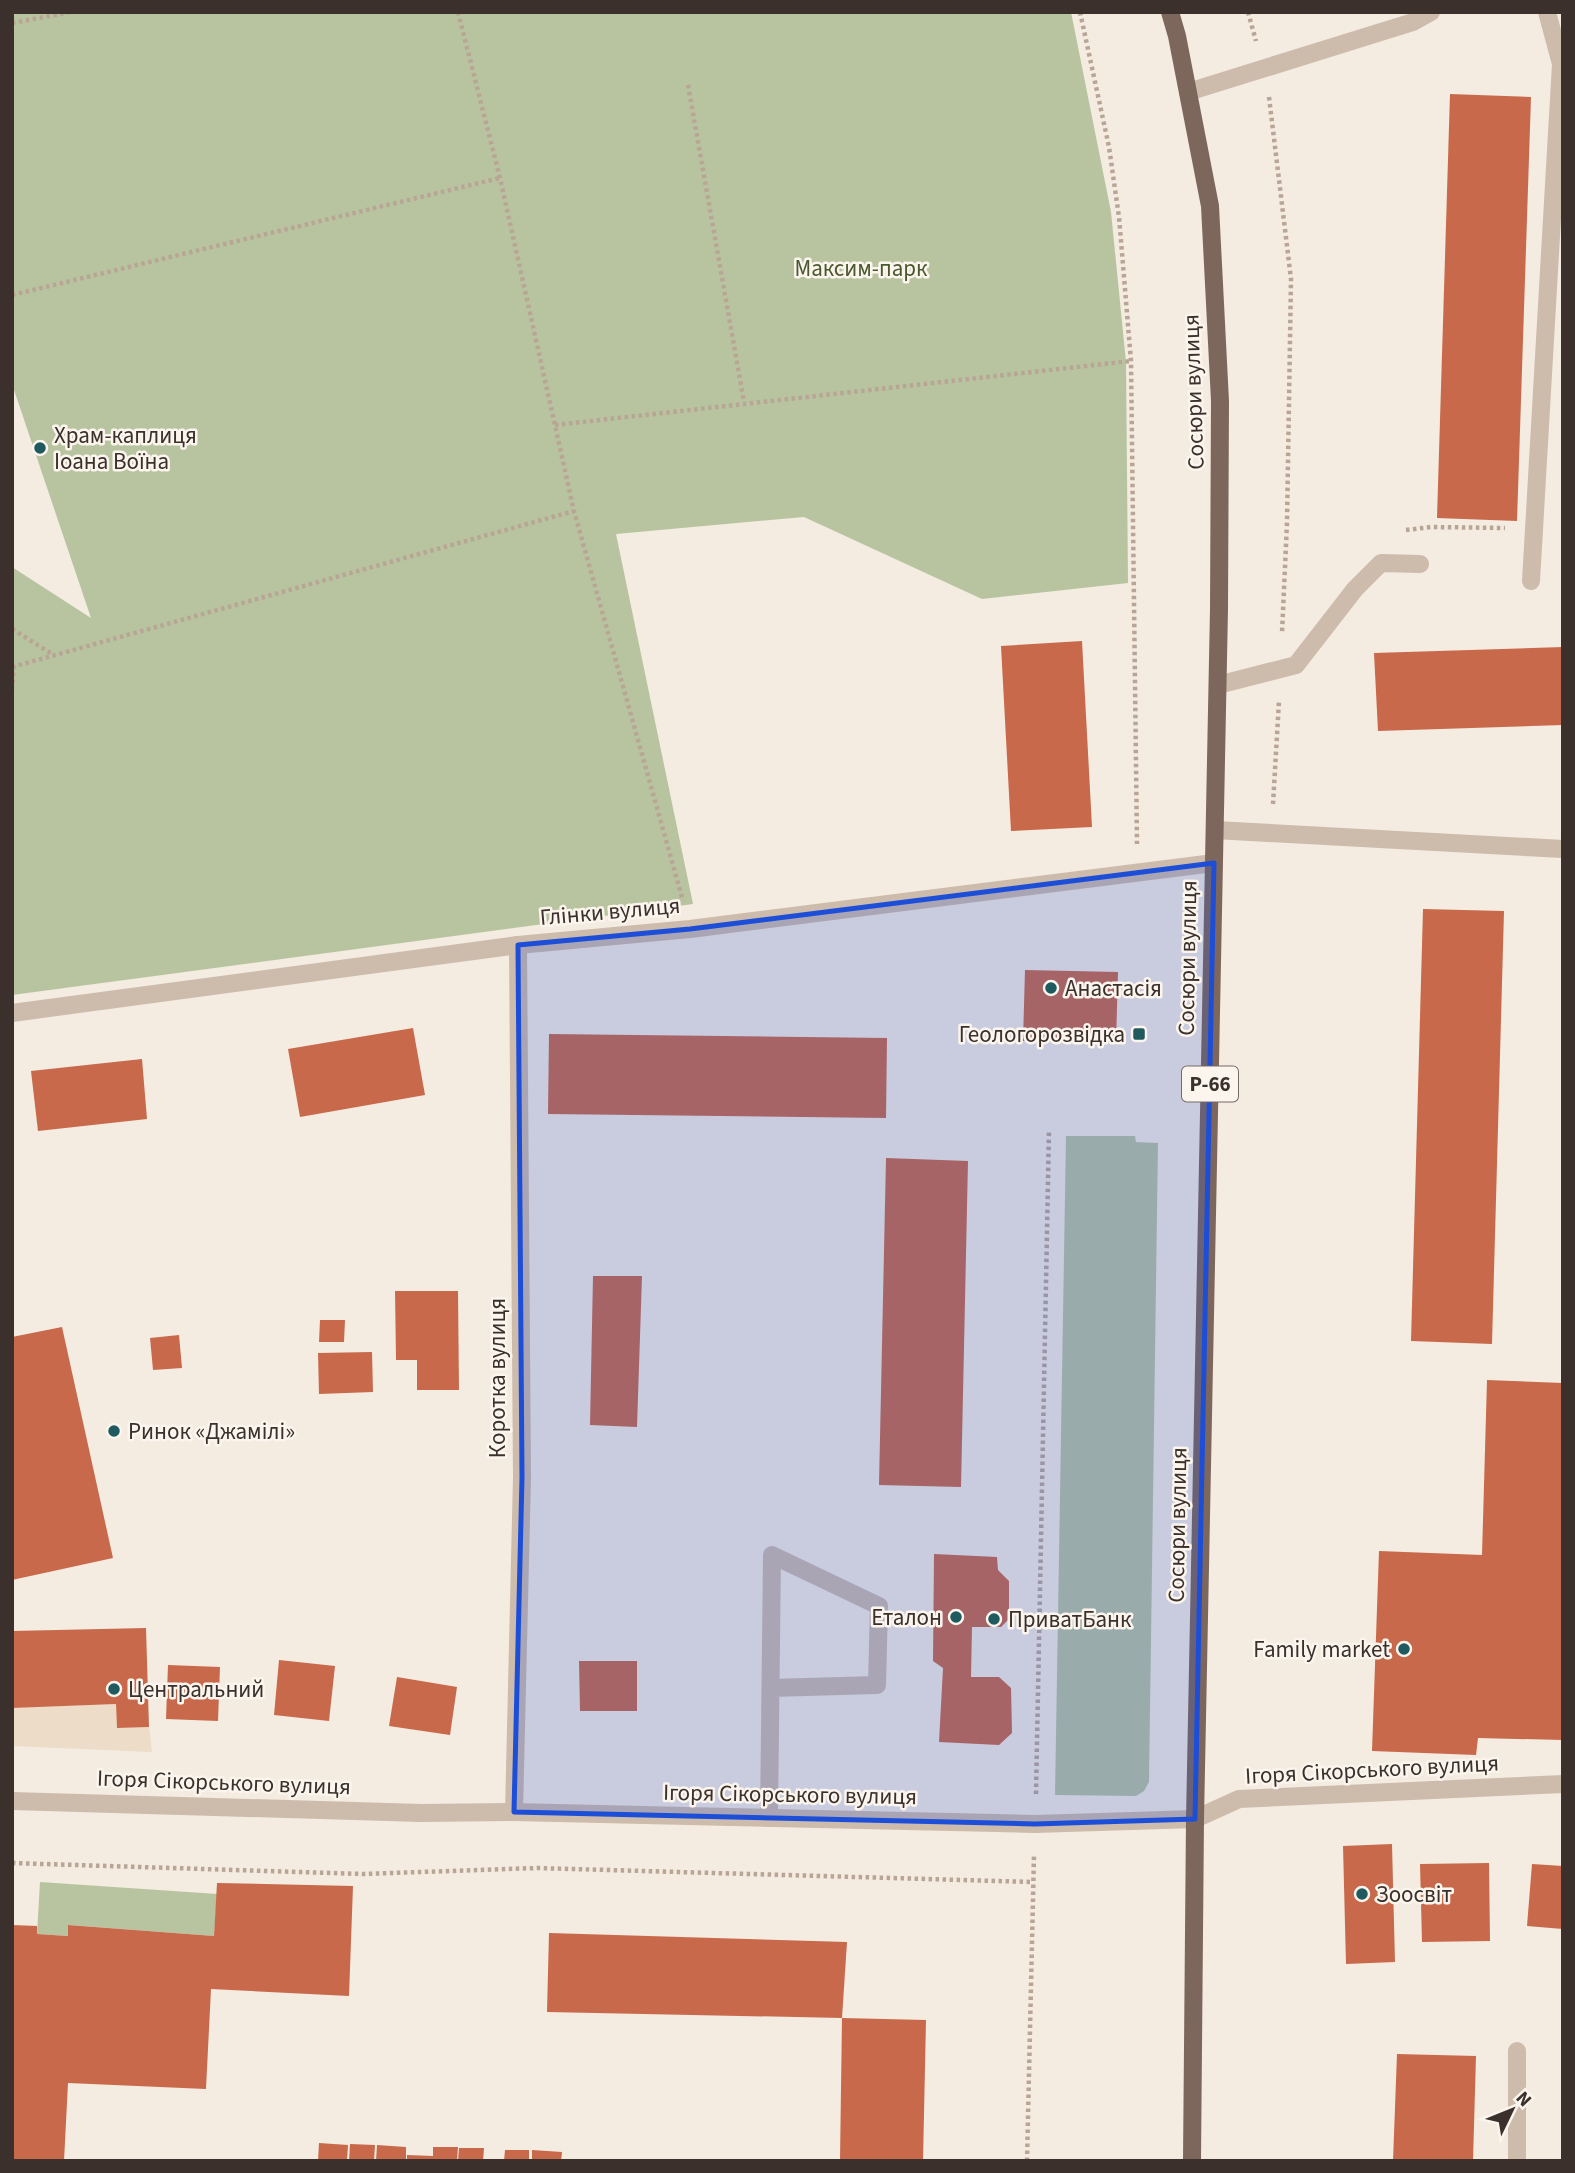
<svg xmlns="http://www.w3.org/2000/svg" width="1575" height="2173" font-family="'Source Sans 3',sans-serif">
	<rect width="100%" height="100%" fill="#f4ebe1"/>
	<!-- green -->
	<g fill="#b8c4a0">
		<path d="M12,12H1071L1111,212L1126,362L1128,583L982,599L804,517L616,534L693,904L12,995V567L91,618L12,384Z"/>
		<path d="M1066,1136H1135L1136,1142L1158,1143L1149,1782L1144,1791L1136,1796L1055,1795Z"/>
		<path d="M40,1882L217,1894L214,1936L69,1925L68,1936L37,1934Z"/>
	</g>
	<!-- plaza -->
	<path fill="#ecdcc8" d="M116,1704L117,1728L149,1727L152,1752L12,1746V1708Z"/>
	<!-- building -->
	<g fill="#c8694b">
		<path d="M1450,94L1531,97L1517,521L1437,518Z"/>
		<path d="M1082,641L1092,827L1011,831L1001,646Z"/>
		<path d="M1563,647V725L1378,731L1374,653Z"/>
		<path d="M1423,909L1504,911L1492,1344L1411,1341Z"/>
		<path d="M1025,970L1118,972L1116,1043L1023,1041Z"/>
		<path d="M413,1028L425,1095L300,1117L288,1049Z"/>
		<path d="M549,1034L887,1038L886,1118L548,1114Z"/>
		<path d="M142,1059L147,1119L38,1131L31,1071Z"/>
		<path d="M886,1158L968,1161L961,1487L879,1485Z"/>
		<path d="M593,1276H642L637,1427L590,1425Z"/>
		<path d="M395,1291H458L459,1390H417V1360H396Z"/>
		<path d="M320,1320H345L344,1342H319Z"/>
		<path d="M62,1327L113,1558L12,1580V1337Z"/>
		<path d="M179,1335L182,1368L153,1370L150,1338Z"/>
		<path d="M372,1352L373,1392L319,1394L318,1353Z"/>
		<path d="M1487,1380L1563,1383V1740L1478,1738L1476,1755L1372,1751L1379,1551L1482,1555Z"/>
		<path d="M934,1554L997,1557L998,1570L1009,1581V1619L1001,1627H972L971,1677H999L1011,1688L1012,1733L999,1745L939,1742L943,1668L933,1661Z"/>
		<path d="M146,1628L149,1727L117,1728L116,1704L12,1708V1631Z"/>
		<path d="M279,1660L335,1666L329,1721L274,1715Z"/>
		<path d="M579,1661H637V1711H580Z"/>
		<path d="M168,1665L220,1667L218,1721L166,1719Z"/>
		<path d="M397,1677L457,1687L450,1735L389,1726Z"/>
		<path d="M1392,1844L1395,1962L1346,1964L1343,1846Z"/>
		<path d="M1489,1863L1490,1941L1422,1942L1420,1864Z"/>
		<path d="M1532,1864L1563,1866V1929L1527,1926Z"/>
		<path d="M217,1883L353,1886L349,1996L211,1989L206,2089L68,2083L64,2161H12V1925L37,1926V1934L68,1936V1925L214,1936Z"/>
		<path d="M549,1933L847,1942L842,2018L547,2012Z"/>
		<path d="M842,2018L926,2020L923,2161H840Z"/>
		<path d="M1397,2054L1476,2056L1473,2161H1393Z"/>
		<path d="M319,2143L348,2145L347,2161H318Z"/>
		<path d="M350,2144L375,2145L374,2161H349Z"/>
		<path d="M377,2145L406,2147V2161H376Z"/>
		<path d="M433,2147H458L457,2161H407V2155L433,2156Z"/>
		<path d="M459,2148H484L483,2161H458Z"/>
		<path d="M505,2150H529V2161H504Z"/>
		<path d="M532,2150L562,2152L561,2161H532Z"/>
	</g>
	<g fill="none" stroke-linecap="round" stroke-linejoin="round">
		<!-- path -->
		<g stroke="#b9a596" stroke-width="4.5" stroke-dasharray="3.5 3.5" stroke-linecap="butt">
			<path d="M458,12L500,178L574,511L683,901"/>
			<path d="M1080,12L1109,147L1119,217L1131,361L1137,844"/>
			<path d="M1248,12L1256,41"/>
			<path d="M12,23L71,12"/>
			<path d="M688,85L744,402"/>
			<path d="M1269,97L1291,279L1287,523L1282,633"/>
			<path d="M12,295L500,178"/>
			<path d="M555,425L1131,361"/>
			<path d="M1406,530L1431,527L1505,528"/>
			<path d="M12,629L52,654"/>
			<path d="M12,667L574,511"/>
			<path d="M12,690L14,666"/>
			<path d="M1273,804L1279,701"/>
			<path d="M1036,1794L1049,1130"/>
			<path d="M12,1863L363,1874L537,1868L1033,1882"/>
			<path d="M1027,2161L1034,1855"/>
		</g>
		<!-- lane -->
		<g stroke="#cdbbac" stroke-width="18">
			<path d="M1188,92L1413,22L1431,12"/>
			<path d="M1531,581L1561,64L1547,12"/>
			<path d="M1218,685L1296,665L1355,589L1381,563L1420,564"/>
			<path d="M1215,830L1563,849"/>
			<path d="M769,1817L772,1555L879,1606L877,1685L771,1688"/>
			<path d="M1517,2051V2161"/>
		</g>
		<!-- street -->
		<g stroke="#cdbbac" stroke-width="18">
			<path d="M12,1013L518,945L690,929L1214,863"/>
			<path d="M12,1801L421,1813L514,1812L1035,1824L1195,1819L1239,1799L1563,1784"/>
			<path d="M514,1812L522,1477L518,945"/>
		</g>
		<!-- primary -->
		<path stroke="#7d675c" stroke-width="18" d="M1170,12L1177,36L1210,206L1220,401L1219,609L1195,1819L1192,2161"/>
	</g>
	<!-- marked area -->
	<path fill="#1d4ed8" fill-opacity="0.2" stroke="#1d4ed8" stroke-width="5" stroke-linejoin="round" d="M1214,863L1195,1819L1035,1824L514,1812L522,1477L518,945L690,929Z"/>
	<!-- markers -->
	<g fill="#1f5a5e" stroke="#fbf5ee" stroke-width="2.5">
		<circle cx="40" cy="448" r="7"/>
		<circle cx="1051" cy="988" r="7"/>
		<rect x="1132" y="1027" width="14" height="14" rx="3.5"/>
		<circle cx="114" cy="1431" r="7"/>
		<circle cx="956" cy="1617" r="7"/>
		<circle cx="994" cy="1619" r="7"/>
		<circle cx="1404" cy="1649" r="7"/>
		<circle cx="114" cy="1689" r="7"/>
		<circle cx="1362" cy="1894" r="7"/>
	</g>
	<g text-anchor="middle" stroke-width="5" stroke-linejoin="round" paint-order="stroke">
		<!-- shield labels -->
		<rect fill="#fbf5ee" stroke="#756b66" stroke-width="2" x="1182" y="1066.5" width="56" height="35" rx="5"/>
		<g font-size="21" font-weight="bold" fill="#3b302b">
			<text x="1210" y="1091">Р-66</text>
		</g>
		<!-- park labels -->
		<g font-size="23" fill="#4a5a2e" stroke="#fbf5ee">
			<text x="861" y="276">Максим-парк</text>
		</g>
		<!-- street labels -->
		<g font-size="23" fill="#3b302b" stroke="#fbf5ee">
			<text transform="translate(1193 392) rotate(-92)" y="8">Сосюри вулиця</text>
			<text transform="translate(610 911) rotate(-5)" y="8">Глінки вулиця</text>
			<text transform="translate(1187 958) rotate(-89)" y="8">Сосюри вулиця</text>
			<text transform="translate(497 1378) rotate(-90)" y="8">Коротка вулиця</text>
			<text transform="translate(1177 1525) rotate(-89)" y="8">Сосюри вулиця</text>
			<text transform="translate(1372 1769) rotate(-3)" y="8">Ігоря Сікорського вулиця</text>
			<text transform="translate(224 1782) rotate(2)" y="8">Ігоря Сікорського вулиця</text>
			<text transform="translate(790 1794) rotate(1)" y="8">Ігоря Сікорського вулиця</text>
		</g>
		<!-- poi labels -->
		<g font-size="23" fill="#3b302b" stroke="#fbf5ee" text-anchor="start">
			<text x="54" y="443">Храм-каплиця<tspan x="54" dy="26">Іоана Воїна</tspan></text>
			<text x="1065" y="996">Анастасія</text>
			<text x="1125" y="1042" text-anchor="end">Геологорозвідка</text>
			<text x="128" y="1439">Ринок «Джамілі»</text>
			<text x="942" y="1625" text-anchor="end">Еталон</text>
			<text x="1008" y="1627">ПриватБанк</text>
			<text x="1390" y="1657" text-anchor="end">Family market</text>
			<text x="128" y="1697">Центральний</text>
			<text x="1376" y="1902">Зоосвіт</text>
		</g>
	</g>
	<!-- border -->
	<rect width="1575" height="2173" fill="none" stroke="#3b302b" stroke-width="28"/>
	<!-- north arrow -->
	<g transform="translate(1512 2110) rotate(47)" stroke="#fbf5ee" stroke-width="5" paint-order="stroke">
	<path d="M0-5L12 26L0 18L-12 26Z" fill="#3b302b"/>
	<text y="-10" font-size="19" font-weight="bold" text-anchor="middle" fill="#3b302b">N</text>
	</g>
</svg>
